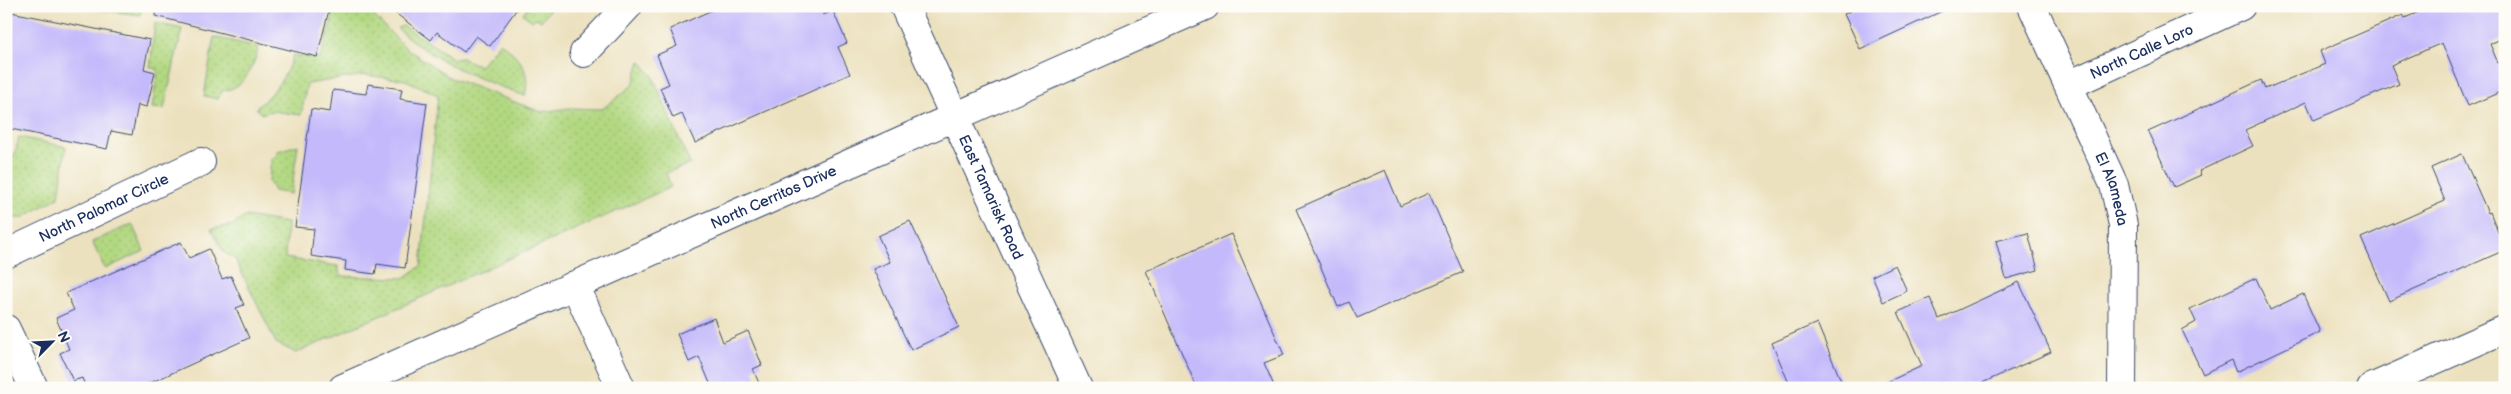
<svg xmlns="http://www.w3.org/2000/svg" width="2511" height="394" font-family="'Balsamiq Sans',sans-serif">
	<defs>
		<pattern id="grass-dots" width="8" height="8" patternUnits="userSpaceOnUse" patternTransform="scale(1.25)"><rect width="8" height="8" fill="#b2d881"/><path d="M2 2h.1M6 6h.1" fill="none" stroke="#98ba72" stroke-width="1.8" stroke-linecap="round"/></pattern>
	</defs>
	<rect width="100%" height="100%" fill="#fdfcf7"/>
	<filter id="ink" filterUnits="userSpaceOnUse"><feTurbulence type="fractalNoise" baseFrequency=".02" numOctaves="2"/><feDisplacementMap in="SourceGraphic" scale="10" xChannelSelector="R" yChannelSelector="G"/><feConvolveMatrix kernelMatrix="1 2 1 2 8 2 1 2 1" color-interpolation-filters="sRGB"/></filter>
	<filter id="wash" filterUnits="userSpaceOnUse"><feTurbulence type="fractalNoise" baseFrequency=".0096" numOctaves="4" result="noise"/><feDisplacementMap in="SourceGraphic" scale="20" xChannelSelector="R" yChannelSelector="G"/><feGaussianBlur stdDeviation="1.12" result="paint"/><feColorMatrix in="noise" values="0 0 0 0 0 0 0 0 0 0 0 0 0 0 0 0 0 1.4 0 .05"/><feComposite in="paint" operator="in"/></filter>
	<g filter="url(#wash)">
		<rect width="100%" height="100%" fill="#ece1be"/>
		<!-- grass -->
		<g fill="url(#grass-dots)" stroke="#668470">
			<path d="M74,6H142L140,15Z"/>
			<path d="M345,6H371L375,17L407,49L451,78L541,112L570,108L602,109L633,85L640,61L652,75L690,164L666,173L671,187L296,353L276,343L235,259L224,252L211,229L233,225L246,216L287,223L285,258L338,266L340,276L404,278L421,266L438,95L406,80L364,75L307,84L301,115L272,111L261,114L256,108C274,92 286,78 293,55L320,59L335,9Z"/>
			<path d="M528,6H556L552,7L541,21L536,18L532,21L523,14Z"/>
			<path d="M155,23L182,29L164,109L152,108L158,70L150,67Z"/>
			<path d="M404,26L454,59L462,58L480,66L500,42C520,58 531,69 525,96C479,79 434,62 397,28Z"/>
			<path d="M214,37L259,47C253,66 246,88 222,91L218,99L204,96Z"/>
			<path d="M19,137L66,147L59,197L22,218H8L6,165L15,153Z"/>
			<path d="M298,145L291,194L274,191L269,182L271,158L276,157L278,151Z"/>
			<path d="M132,224L144,251L105,269L92,242Z"/>
		</g>
		<g id="blocks">
			<!-- building -->
			<g fill="#c4bafb">
				<path d="M156,6H330L317,57L155,16Z"/>
				<path d="M386,6H519L490,46L476,36L464,52L437,32L431,40Z"/>
				<path d="M721,6H820L823,15L833,11L847,43L838,47L850,74L695,143L682,114L673,118L660,88L669,84L657,55L677,46L670,29Z"/>
				<path d="M1861,6H1953L1860,49L1844,14Z"/>
				<path d="M2433,6H2505V37L2490,44L2505,80V90L2468,106L2442,43L2391,65L2399,84L2314,120L2306,102L2245,130L2253,146L2199,171L2201,175L2174,187L2148,132L2261,80L2265,89L2325,64L2320,51L2403,15L2405,18Z"/>
				<path d="M6,11L150,40L144,69L155,72L147,107L138,105L132,135L111,131L107,149L6,128Z"/>
				<path d="M368,84L402,89L400,99L427,103L405,268L377,264L375,274L345,270L346,261L311,256L314,229L295,227L311,109L330,112L333,90L366,94Z"/>
				<path d="M2462,154L2488,213L2490,212L2505,250L2389,301L2361,238L2445,201L2431,168Z"/>
				<path d="M1385,170L1400,206L1429,193L1463,272L1357,318L1349,302L1338,307L1296,209Z"/>
				<path d="M910,221L959,327L911,350L873,269L890,262L878,236Z"/>
				<path d="M2028,233L2038,270L2006,279L1996,241Z"/>
				<path d="M1231,234L1284,355L1264,363L1275,388H1197L1146,271Z"/>
				<path d="M181,242L189,258L209,249L222,279L231,276L244,305L236,308L249,338L139,388H86L82,378L73,381L60,353L69,349L56,318L74,310L66,293Z"/>
				<path d="M1895,265L1907,291L1883,302L1872,276Z"/>
				<path d="M2256,278L2270,310L2303,294L2320,332L2236,372L2231,360L2203,374L2182,330L2196,322L2190,309Z"/>
				<path d="M2019,282L2051,352L1971,388H1874L1922,366L1898,312L1930,298L1939,319Z"/>
				<path d="M714,318L723,342L748,331L762,365L753,369L761,388H712L699,357L689,362L677,334Z"/>
				<path d="M1817,323L1844,388H1791L1772,343Z"/>
			</g>
		</g>
	</g>
	<g filter="url(#ink)">
		<use href="#blocks" fill-opacity="0" stroke="#3a4a6c" stroke-width="1"/>
		<g fill="none" stroke-linecap="round" stroke-linejoin="round">
			<!-- street casing -->
			<g stroke="#3a4a6c" stroke-width="30">
				<g id="street">
					<path id="s1" d="M904,6L1078,388"/>
					<path id="s2" d="M2032,6L2114,185L2123,225L2122,388"/>
					<path d="M584,53L628,6"/>
					<path id="s3" d="M2069,85L2241,6"/>
					<path id="s4" d="M6,254L201,162"/>
					<path d="M575,285L621,388"/>
					<path d="M6,329L34,388"/>
					<path id="s5" d="M343,388L1205,6"/>
					<path d="M2371,388L2505,329"/>
				</g>
			</g>
			<!-- street -->
			<use href="#street" stroke="#fff" stroke-width="28"/>
		</g>
	</g>
	<g text-anchor="middle" stroke-width="4.5" stroke-linejoin="round" paint-order="stroke">
		<!-- street labels -->
		<g font-size="15" fill="#1b2f5e" stroke="#fdfcf7">
			<text dy="5" stroke="none"><textPath href="#s3" startOffset="80">North Calle Loro</textPath></text>
			<text dy="5" stroke="none"><textPath href="#s2" startOffset="200">El Alameda</textPath></text>
			<text dy="5" stroke="none"><textPath href="#s5" startOffset="471">North Cerritos Drive</textPath></text>
			<text dy="5" stroke="none"><textPath href="#s1" startOffset="210">East Tamarisk Road</textPath></text>
			<text dy="5" stroke="none"><textPath href="#s4" startOffset="108">North Palomar Circle</textPath></text>
		</g>
	</g>
	<!-- margin -->
	<rect width="2511" height="394" fill="none" stroke="#fdfcf7" stroke-width="25"/>
	<!-- north arrow -->
	<g transform="translate(52 342) rotate(66)" stroke="#fdfcf7" stroke-width="4" paint-order="stroke">
	<path d="M0-4L9 19L0 12L-9 19Z" fill="#1b2f5e"/>
	<text y="-8" font-size="14" font-weight="bold" text-anchor="middle" fill="#1b2f5e">N</text>
	</g>
</svg>
